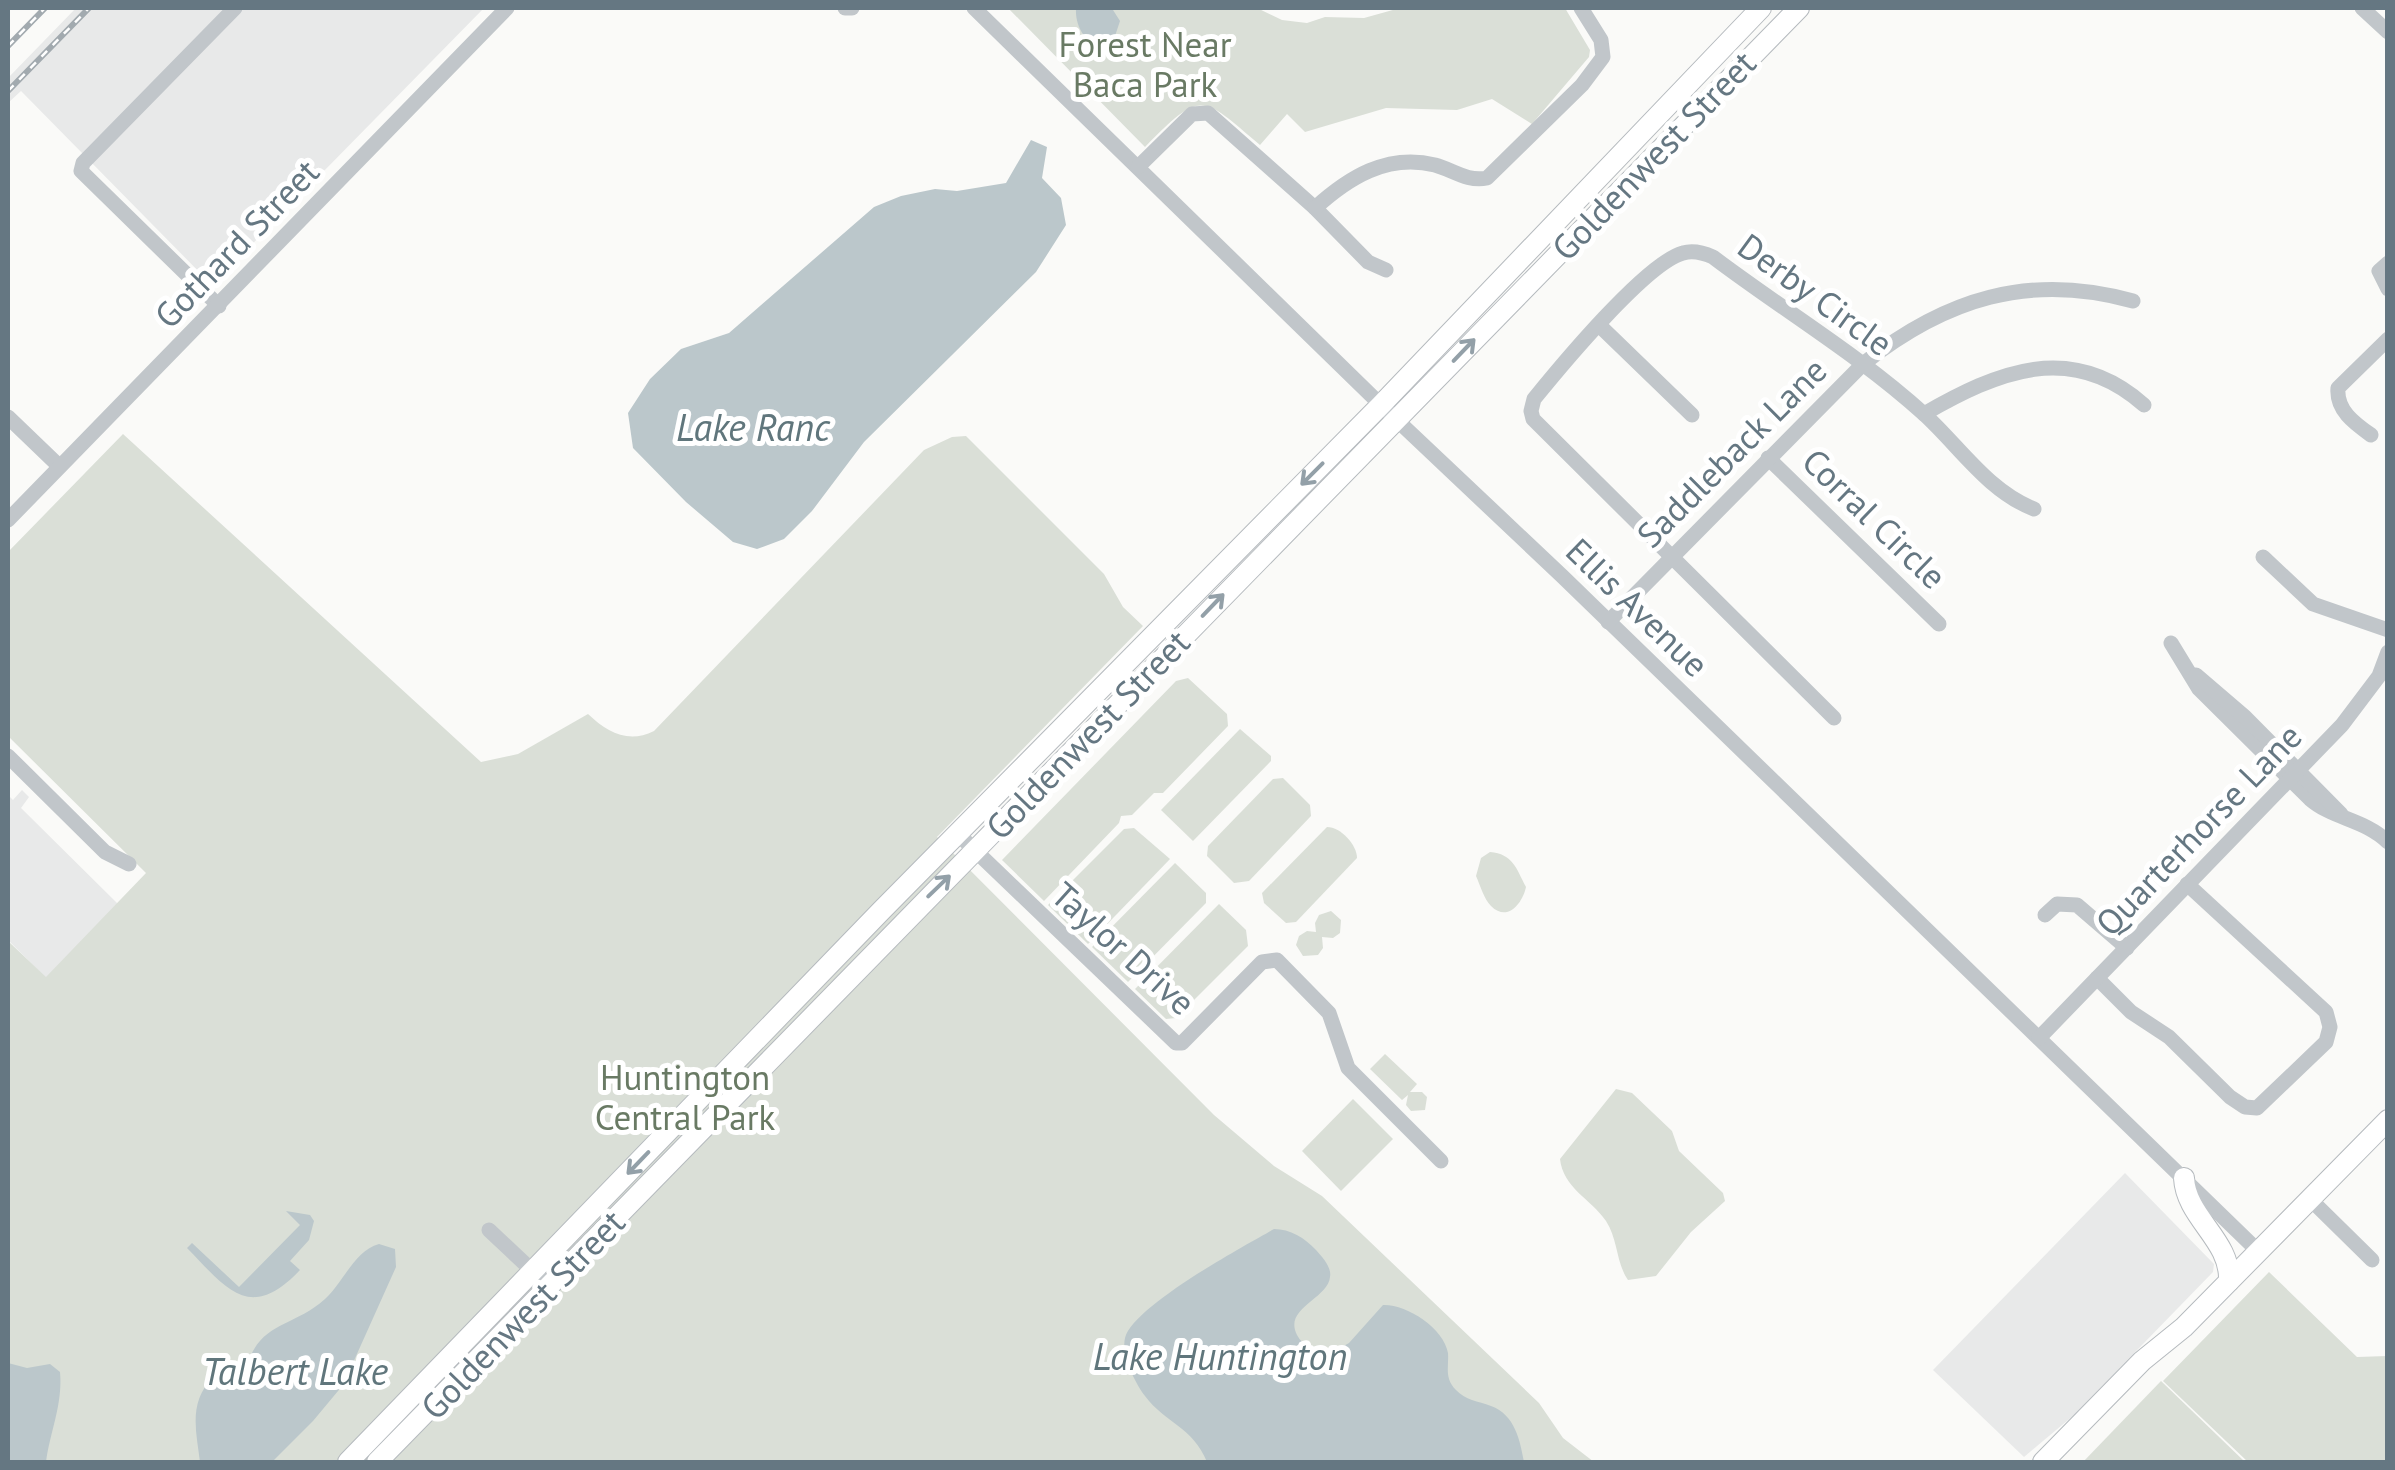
<svg xmlns="http://www.w3.org/2000/svg" width="2395" height="1470" font-family="'PT Sans',sans-serif">
	<rect width="100%" height="100%" fill="#fafaf8"/>
	<!-- built -->
	<g fill="#e8e9e9">
		<path d="M76,8H484L212,285L21,91L8,103V78Z"/>
		<path d="M22,790L29,797L21,808L118,904L46,978L8,940V795L13,800Z"/>
		<path d="M2125,1173L2214,1264L2213,1272L2074,1415L2024,1457L1933,1370Z"/>
	</g>
	<!-- green -->
	<g fill="#dadfd7">
		<path d="M1008,8H1257L1282,20L1307,23L1325,17L1364,18L1400,8H1565L1590,50L1589,57L1532,124L1492,99L1457,110L1386,108L1305,132L1287,114L1260,145C1201,95 1202,89 1145,147Z"/>
		<path d="M123,434L481,762L518,754L588,714C607,732 628,744 654,731L924,450L952,437L966,436L1104,574L1123,607L1143,626L937,837L1214,1115L1274,1166L1322,1196L1539,1403L1563,1438L1594,1462H8V941L46,977L146,873L8,736V552Z"/>
		<path d="M1188,678L1227,714L1228,726L1163,793H1154L1132,815L1121,816L1119,823L1044,901L1002,860L1176,681Z"/>
		<path d="M1240,729L1271,756V761L1193,841L1161,810Z"/>
		<path d="M1283,778L1310,805L1311,816L1249,881L1234,883L1207,856L1208,846L1273,779Z"/>
		<path d="M1327,827C1341,827 1357,845 1357,858L1296,922L1286,923L1264,903L1262,893Z"/>
		<path d="M1134,828L1170,859L1088,944L1048,905L1124,829Z"/>
		<path d="M1490,852C1513,854 1516,868 1526,887C1523,902 1508,923 1491,906C1484,899 1480,885 1476,876L1481,858Z"/>
		<path d="M1175,863L1206,893V903L1128,982L1092,947Z"/>
		<path d="M1219,904L1246,930L1248,946L1176,1018L1166,1019L1135,989Z"/>
		<path d="M1331,911L1341,920L1340,933L1333,938L1322,937L1323,948L1318,955L1303,956L1296,945L1299,936L1307,931L1316,932L1315,923L1319,915Z"/>
		<path d="M1385,1054L1417,1084L1410,1092H1422L1427,1097L1425,1110L1411,1111L1406,1105L1408,1095L1402,1100L1370,1069Z"/>
		<path d="M1616,1089L1632,1093L1672,1131L1679,1151L1723,1193L1725,1201L1691,1232L1656,1276L1628,1280C1616,1263 1618,1239 1606,1221C1591,1199 1563,1188 1560,1159Z"/>
		<path d="M1353,1099L1393,1139L1341,1191L1302,1151Z"/>
		<path d="M2269,1272L2357,1357L2387,1356V1462H2248L2163,1381Z"/>
		<path d="M2161,1381L2245,1462H2083Z"/>
	</g>
	<!-- water -->
	<g fill="#bbc7cb">
		<path d="M1076,8L1113,10L1120,21L1115,36L1101,48C1084,41 1075,26 1076,8Z"/>
		<path d="M1031,140L1047,147L1042,178L1061,198L1066,225L1036,272L864,442L812,511L784,539L757,549L733,542L686,502L633,448L628,413L650,379L681,349L729,333L874,207L901,196L935,189L957,191L1006,183Z"/>
		<path d="M286,1211L310,1215L314,1221L309,1240L290,1261L300,1270C250,1323 227,1289 187,1248L192,1243L239,1287L300,1225Z"/>
		<path d="M1274,1229C1290,1229 1305,1238 1316,1250C1322,1257 1332,1267 1330,1277C1328,1299 1283,1308 1297,1335C1303,1347 1318,1351 1331,1353L1349,1343L1383,1305C1406,1304 1444,1328 1448,1353C1449,1367 1444,1378 1456,1390C1465,1400 1478,1401 1491,1406C1515,1415 1520,1440 1524,1462H1207C1193,1427 1165,1423 1145,1396C1135,1383 1121,1355 1125,1338C1133,1306 1244,1246 1274,1229Z"/>
		<path d="M379,1244L395,1249L396,1267L343,1385L313,1421L272,1462H200C196,1430 188,1402 214,1376H237L246,1369C259,1321 291,1329 325,1299C343,1283 354,1251 379,1244Z"/>
		<path d="M8,1363L27,1368L50,1364L60,1372C63,1404 50,1432 46,1462H8Z"/>
	</g>
	<g fill="none" stroke-linecap="round" stroke-linejoin="round">
		<!-- major casing -->
		<g stroke="#b5babe" stroke-width="22">
			<g id="major">
				<path d="M2184,1178C2186,1218 2231,1240 2229,1281"/>
				<path d="M348,1462L881,911L1381,405L1761,8"/>
				<path d="M377,1462L1799,8"/>
				<path d="M2043,1462L2142,1361L2184,1327L2388,1120"/>
			</g>
		</g>
		<!-- minor -->
		<g stroke="#c1c6ca" stroke-width="15">
			<path d="M845,8H852"/>
			<path d="M974,8L1381,405L1562,576L2258,1251"/>
			<path d="M2362,8L2388,32"/>
			<path d="M1138,167L1192,114L1208,113L1315,208L1368,262L1386,270"/>
			<path d="M1315,208C1348,178 1387,153 1435,165C1453,170 1467,182 1487,178L1582,85L1603,57L1601,40L1581,8"/>
			<path d="M2388,263L2379,271L2388,289"/>
			<path d="M219,306L81,171L83,163L235,8"/>
			<path d="M1600,326L1692,415"/>
			<path d="M1924,414C1997,372 2071,340 2144,405"/>
			<path d="M8,417L59,466"/>
			<path d="M2371,435C2354,423 2336,410 2338,388L2388,339"/>
			<path d="M1768,458L1939,624"/>
			<path d="M8,520L507,8"/>
			<path d="M2263,557L2313,604L2388,630"/>
			<path d="M1608,622L1863,364C1945,299 2029,272 2133,301"/>
			<path d="M2171,643L2199,689L2310,799C2333,819 2364,819 2388,842"/>
			<path d="M2196,675L2245,717L2341,814"/>
			<path d="M1834,718L1533,419L1531,411L1534,399C1560,367 1646,263 1683,253C1693,250 1704,253 1713,257C1783,310 1859,355 1924,414C1960,447 1988,491 2034,509"/>
			<path d="M8,756L105,852L129,864"/>
			<path d="M958,834L1176,1043H1182L1262,962L1277,960L1329,1013L1348,1068L1441,1161"/>
			<path d="M2045,915L2057,904L2077,905L2127,948"/>
			<path d="M2097,978L2131,1012L2169,1037L2230,1097L2245,1107L2257,1108L2326,1042L2330,1027L2326,1012L2187,884"/>
			<path d="M2039,1038L2342,725L2379,676L2388,652"/>
			<path d="M2310,1199L2372,1260"/>
			<path d="M489,1230L539,1277"/>
		</g>
		<!-- major -->
		<use href="#major" stroke="#fff" stroke-width="20"/>
		<!-- rail casing -->
		<g stroke="#a2aaaf" stroke-width="6">
			<g id="rail">
				<path d="M8,46L45,8"/>
				<path d="M8,91L89,8"/>
			</g>
		</g>
		<!-- rail -->
		<use href="#rail" stroke="#fff" stroke-width="2.5" stroke-dasharray="8" stroke-linecap="butt"/>
	</g>
	<!-- one-way arrows -->
	<defs><path id="oneway-shaft" d="M-6 0H5M1.5-3L5.5 0L1.5 3" fill="none" stroke-width="1.6" stroke-linecap="round" stroke-linejoin="round" transform="scale(2.5)"/></defs>
	<g stroke="#93a0a8">
		<use href="#oneway-shaft" transform="translate(1464 350) rotate(-46)"/>
		<use href="#oneway-shaft" transform="translate(1312 474) rotate(135)"/>
		<use href="#oneway-shaft" transform="translate(1213 605) rotate(-46)"/>
		<use href="#oneway-shaft" transform="translate(939 886) rotate(-44)"/>
		<use href="#oneway-shaft" transform="translate(638 1163) rotate(134)"/>
	</g>
	<g text-anchor="middle" stroke-width="10" stroke-linejoin="round" paint-order="stroke">
		<!-- park labels -->
		<g font-size="35" fill="#697a64" stroke="#fff">
			<text x="1145" y="57">Forest Near<tspan x="1145" dy="40">Baca Park</tspan></text>
			<text x="685" y="1090">Huntington<tspan x="685" dy="40">Central Park</tspan></text>
		</g>
		<!-- street labels -->
		<g font-size="35" fill="#657782" stroke="#fff">
			<text transform="translate(1654 156) rotate(-46)" y="12">Goldenwest Street</text>
			<text transform="translate(237 244) rotate(-46)" y="12">Gothard Street</text>
			<text transform="translate(1815 295) rotate(36)" y="12">Derby Circle</text>
			<text transform="translate(1732 453) rotate(-45)" y="12">Saddleback Lane</text>
			<text transform="translate(1874 519) rotate(44)" y="12">Corral Circle</text>
			<text transform="translate(1637 608) rotate(44)" y="12">Ellis Avenue</text>
			<text transform="translate(1088 735) rotate(-46)" y="12">Goldenwest Street</text>
			<text transform="translate(2199 830) rotate(-46)" y="12">Quarterhorse Lane</text>
			<text transform="translate(1123 949) rotate(42)" y="12">Taylor Drive</text>
			<text transform="translate(523 1315) rotate(-46)" y="12">Goldenwest Street</text>
		</g>
		<!-- water labels -->
		<g font-size="38" font-style="italic" fill="#60767c" stroke="#fff">
			<text x="753" y="441">Lake Ranc</text>
			<text x="1220" y="1370">Lake Huntington</text>
			<text x="295" y="1385">Talbert Lake</text>
		</g>
	</g>
	<!-- border -->
	<rect width="2395" height="1470" fill="none" stroke="#657782" stroke-width="20"/>
</svg>
